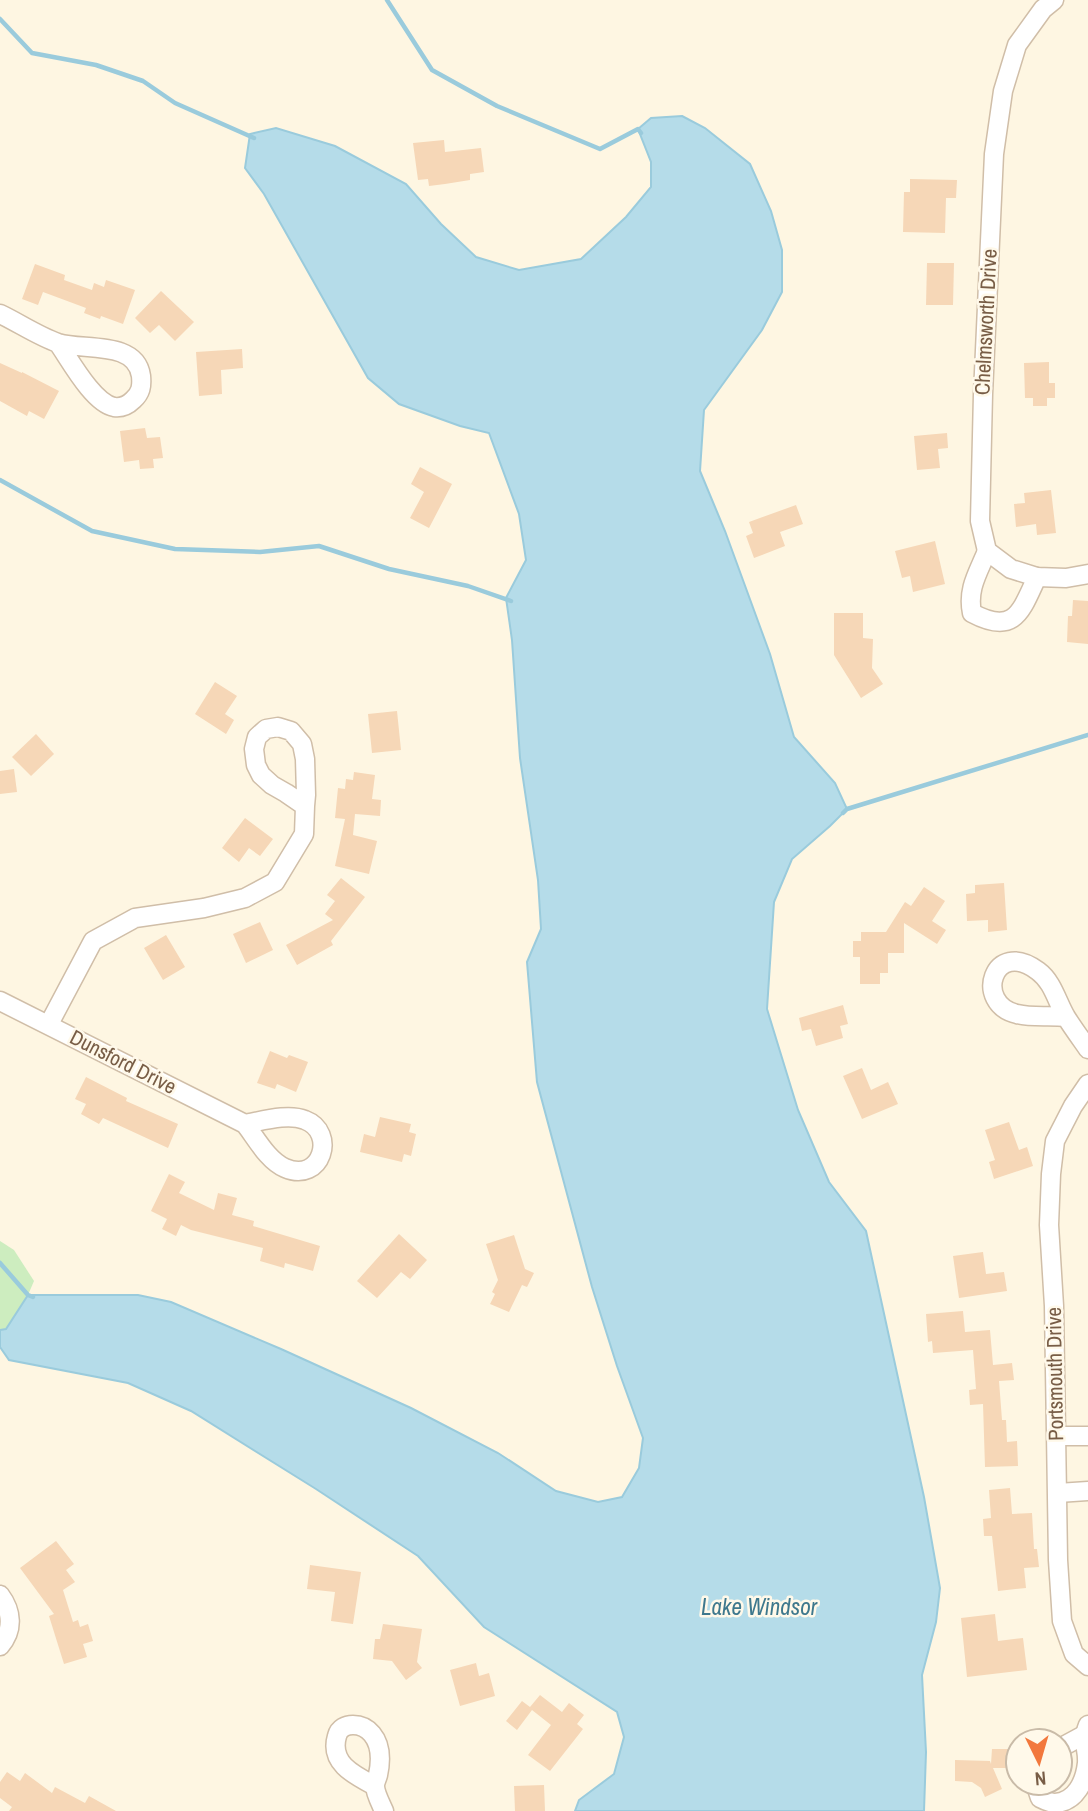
<svg xmlns="http://www.w3.org/2000/svg" width="1088" height="1811" font-family="'Archivo Narrow',sans-serif">
	<rect width="100%" height="100%" fill="#fef6e2"/>
	<!-- green -->
	<path fill="#cdedbf" d="M0,1241L14,1250L34,1281L28,1295L6,1329L0,1330Z"/>
	<!-- water -->
	<path fill="#b5dce9" stroke="#9acbdc" stroke-width="2" d="M682,116L705,128L750,164L771,211L782,250V292L762,330L704,410L700,471L725,531L770,654L794,737L835,783L847,809L830,826L792,859L774,902L767,1009L798,1110L829,1182L866,1231L924,1497L940,1588L936,1622L922,1675L926,1752L924,1811H575L579,1800L614,1774L624,1737L617,1712L484,1627L418,1556L316,1489L191,1411L128,1383L9,1360L0,1347V1330L6,1329L28,1295H138L171,1302L281,1349L411,1408L498,1453L556,1491L598,1502L622,1497L639,1468L643,1438L617,1366L592,1287L537,1082L527,962L541,929L538,880L520,758L512,640L506,598L526,560L519,514L489,433L460,426L399,404L368,378L264,194L245,168L250,134L276,128L335,146L406,184L441,224L476,257L519,270L581,259L626,217L651,187V162L638,129L651,118Z"/>
	<g fill="none" stroke-linecap="round" stroke-linejoin="round">
		<!-- stream -->
		<g stroke="#9acbdc" stroke-width="4.5">
			<path d="M387,0L432,70L497,106L600,149L638,129L641,133"/>
			<path d="M0,19L32,53L96,65L143,81L175,103L254,138"/>
			<path d="M0,480L92,531L175,549L260,552L319,546L389,569L468,586L511,601"/>
			<path d="M843,813L847,809L1088,735"/>
			<path d="M0,1263L28,1295L33,1297"/>
		</g>
	</g>
	<!-- building -->
	<g fill="#f6d7b7">
		<path d="M444,140L445,152L481,148L484,172L470,174V180L445,184L429,186L428,179L418,180L413,143Z"/>
		<path d="M910,179L957,180L956,198H946L945,233L903,232L904,192H910Z"/>
		<path d="M927,263H954L953,305H926Z"/>
		<path d="M35,264L65,275L64,280L92,290L94,283L104,287L106,280L135,290L123,324L101,316L100,319L84,313L86,308L43,292L38,305L22,299Z"/>
		<path d="M161,291L194,322L175,341L159,325L150,333L135,318Z"/>
		<path d="M242,349L243,368L221,370L222,394L199,396L196,352Z"/>
		<path d="M1049,362V383H1055V398H1047V406H1033V398H1025L1024,363Z"/>
		<path d="M0,363L22,373V372L59,391L44,419L29,411L27,416L0,401Z"/>
		<path d="M145,428L147,438L160,437L163,458L153,459L154,468L140,469L139,460L124,462L120,431Z"/>
		<path d="M947,433L948,448L938,449L940,468L917,470L914,436Z"/>
		<path d="M420,467L452,484L429,528L410,518L424,492L411,484Z"/>
		<path d="M1051,490L1056,533L1037,535L1036,524L1016,527L1014,504L1025,503L1024,493Z"/>
		<path d="M796,505L803,524L780,532L785,546L754,558L746,536L753,533L749,522Z"/>
		<path d="M935,541L945,584L913,592L910,576L902,578L895,551Z"/>
		<path d="M1073,600L1088,601V644L1067,642L1068,616H1072Z"/>
		<path d="M834,613H863V638L873,639L872,668L883,684L861,698L834,655Z"/>
		<path d="M215,682L237,696L225,714L234,720L226,734L195,714Z"/>
		<path d="M397,711L401,750L372,753L368,714Z"/>
		<path d="M36,734L54,754L31,776L12,757Z"/>
		<path d="M14,769L17,792L0,794V771Z"/>
		<path d="M354,772L375,775L372,799L381,800L380,816L355,814L353,835L377,841L369,874L335,866L345,819L335,818L338,788L345,789L346,779L353,780Z"/>
		<path d="M245,818L273,839L260,856L249,848L239,862L222,848Z"/>
		<path d="M341,878L365,897L331,941L333,945L297,965L286,945L333,920L325,914L335,901L327,895Z"/>
		<path d="M1004,883L1007,930L988,932V920L967,921L966,894L975,893V885Z"/>
		<path d="M924,887L945,901L932,921L946,930L937,944L904,923V953H888V973H880V984H860V957H853V941H861V932H886L905,902L911,906Z"/>
		<path d="M260,922L273,950L246,963L233,934Z"/>
		<path d="M166,935L185,967L163,980L144,948Z"/>
		<path d="M843,1005L848,1024L840,1026L843,1038L816,1046L811,1029L802,1031L799,1018Z"/>
		<path d="M270,1051L287,1058L289,1055L308,1062L296,1092L277,1084L275,1089L257,1083Z"/>
		<path d="M862,1068L871,1090L888,1082L898,1104L862,1119L843,1076Z"/>
		<path d="M86,1077L127,1098L126,1101L178,1124L168,1148L103,1118L99,1124L81,1114L86,1104L75,1099Z"/>
		<path d="M380,1117L411,1124L409,1132L416,1134L411,1156L404,1154L402,1162L360,1152L364,1134L375,1137Z"/>
		<path d="M1009,1122L1019,1150L1027,1147L1033,1166L994,1179L989,1162L995,1160L985,1130Z"/>
		<path d="M169,1174L185,1182L179,1193L214,1210L218,1193L237,1198L232,1215L254,1221L253,1226L320,1246L313,1271L285,1263L284,1268L260,1261L263,1248L191,1230L181,1225L176,1236L162,1229L167,1219L151,1211Z"/>
		<path d="M399,1234L427,1260L410,1279L401,1272L377,1298L357,1281Z"/>
		<path d="M514,1235L525,1269L534,1273L527,1287L522,1285L509,1312L490,1304L495,1294L492,1292L498,1280L486,1244Z"/>
		<path d="M983,1252L986,1274L1004,1272L1007,1291L959,1298L953,1256Z"/>
		<path d="M963,1311L965,1332L990,1330L993,1365L1012,1363L1014,1380L999,1381L1002,1420H1006L1007,1442L1017,1441L1018,1466L985,1467L983,1404L970,1405L969,1390L976,1389L973,1350L933,1353L932,1341L928,1342L926,1314Z"/>
		<path d="M1010,1488L1012,1514L1032,1513L1034,1549H1037L1039,1567L1024,1568L1026,1588L998,1591L992,1536H984L983,1519L991,1518L989,1490Z"/>
		<path d="M56,1541L74,1564L66,1570L75,1582L63,1590L73,1622L78,1620L80,1627L88,1624L93,1641L83,1644L87,1657L64,1664L49,1616L54,1614L20,1568Z"/>
		<path d="M310,1565L361,1572L353,1624L331,1621L335,1592L307,1589Z"/>
		<path d="M995,1614L998,1641L1023,1638L1027,1670L967,1677L961,1618Z"/>
		<path d="M383,1624L422,1629L417,1662L422,1668L406,1680L392,1661L373,1659L375,1639H380Z"/>
		<path d="M476,1663L479,1676L489,1673L495,1696L460,1706L450,1670Z"/>
		<path d="M540,1695L562,1712L569,1703L584,1715L577,1724L583,1729L550,1771L528,1755L551,1725L532,1710L517,1730L506,1721L522,1701L530,1707Z"/>
		<path d="M992,1749H1010L1009,1768H993L1002,1789L985,1797L981,1788L972,1782L955,1781V1760L990,1761L991,1764Z"/>
		<path d="M7,1772L20,1781L25,1773L52,1793L55,1787L85,1803L89,1796L116,1811H9L12,1807L0,1798V1782Z"/>
		<path d="M544,1785L545,1811H515L514,1786Z"/>
	</g>
	<g fill="none" stroke-linecap="round" stroke-linejoin="round">
		<!-- minor casing -->
		<g stroke="#d0bea8" stroke-width="21">
			<g id="minor">
				<path d="M1054,0L1043,9L1017,45L1003,91L994,154L983,394L980,521L987,551L1011,569L1037,577L1066,578L1088,574"/>
				<path d="M0,314C19,323 38,336 58,343C83,351 136,340 141,376C142,386 141,393 133,400C128,405 121,408 114,407C93,403 70,360 58,343"/>
				<path d="M987,551C978,573 967,589 972,613C1015,636 1021,611 1037,577"/>
				<path d="M0,1001L245,1124C256,1138 268,1161 285,1168C322,1184 337,1132 305,1120C288,1113 262,1121 245,1124"/>
				<path d="M1066,1017C1050,1015 1032,1018 1017,1014C973,1004 993,937 1038,971C1053,982 1057,1002 1066,1017C1073,1028 1081,1039 1088,1049"/>
				<path d="M49,1024L93,941L135,918L204,908L245,898L275,882L304,834L305,806L306,795L305,759L302,744L291,731L278,727L266,729L257,737L254,749L256,765L261,775L272,785L286,793L305,806"/>
				<path d="M1088,1084L1073,1106L1055,1141L1051,1174L1049,1225L1054,1306L1058,1560L1062,1621L1074,1654L1088,1666"/>
				<path d="M1057,1436H1088"/>
				<path d="M1058,1493L1088,1491"/>
				<path d="M0,1595C12,1611 14,1630 0,1646"/>
				<path d="M1060,1748L1084,1735"/>
				<path d="M1035,1783L1040,1798C1044,1800 1051,1803 1055,1803C1076,1802 1085,1781 1087,1763C1088,1747 1081,1743 1088,1725"/>
				<path d="M375,1786C354,1775 329,1763 337,1736C339,1728 346,1725 353,1725C361,1725 367,1728 372,1734C382,1746 381,1761 378,1775C377,1779 375,1782 375,1786C375,1793 381,1804 384,1811"/>
			</g>
		</g>
		<!-- minor -->
		<use href="#minor" stroke="#fff" stroke-width="18"/>
	</g>
	<g text-anchor="middle" stroke-width="5" stroke-linejoin="round" paint-order="stroke">
		<!-- street labels -->
		<g font-size="21" fill="#785d46" stroke="#fff9ea">
			<text transform="translate(986 322) rotate(-87)" y="7">Chelmsworth Drive</text>
			<text transform="translate(123 1062) rotate(27)" y="7">Dunsford Drive</text>
			<text transform="translate(1055 1374) rotate(-91)" y="7">Portsmouth Drive</text>
		</g>
		<!-- water labels -->
		<g font-size="23" font-style="italic" fill="#3e788d" stroke="#fff9ea">
			<text x="759" y="1615">Lake Windsor</text>
		</g>
	</g>
	<!-- north arrow -->
	<g transform="translate(1039 1762) rotate(175)"><circle r="33" fill="#fff9ea" stroke="#c9bba8" stroke-width="2"/>
	<path d="M0-5L12 26L0 18L-12 26Z" fill="#f2783d"/>
	<text y="-10" font-size="19" font-weight="bold" text-anchor="middle" fill="#785d46">N</text>
	</g>
</svg>
